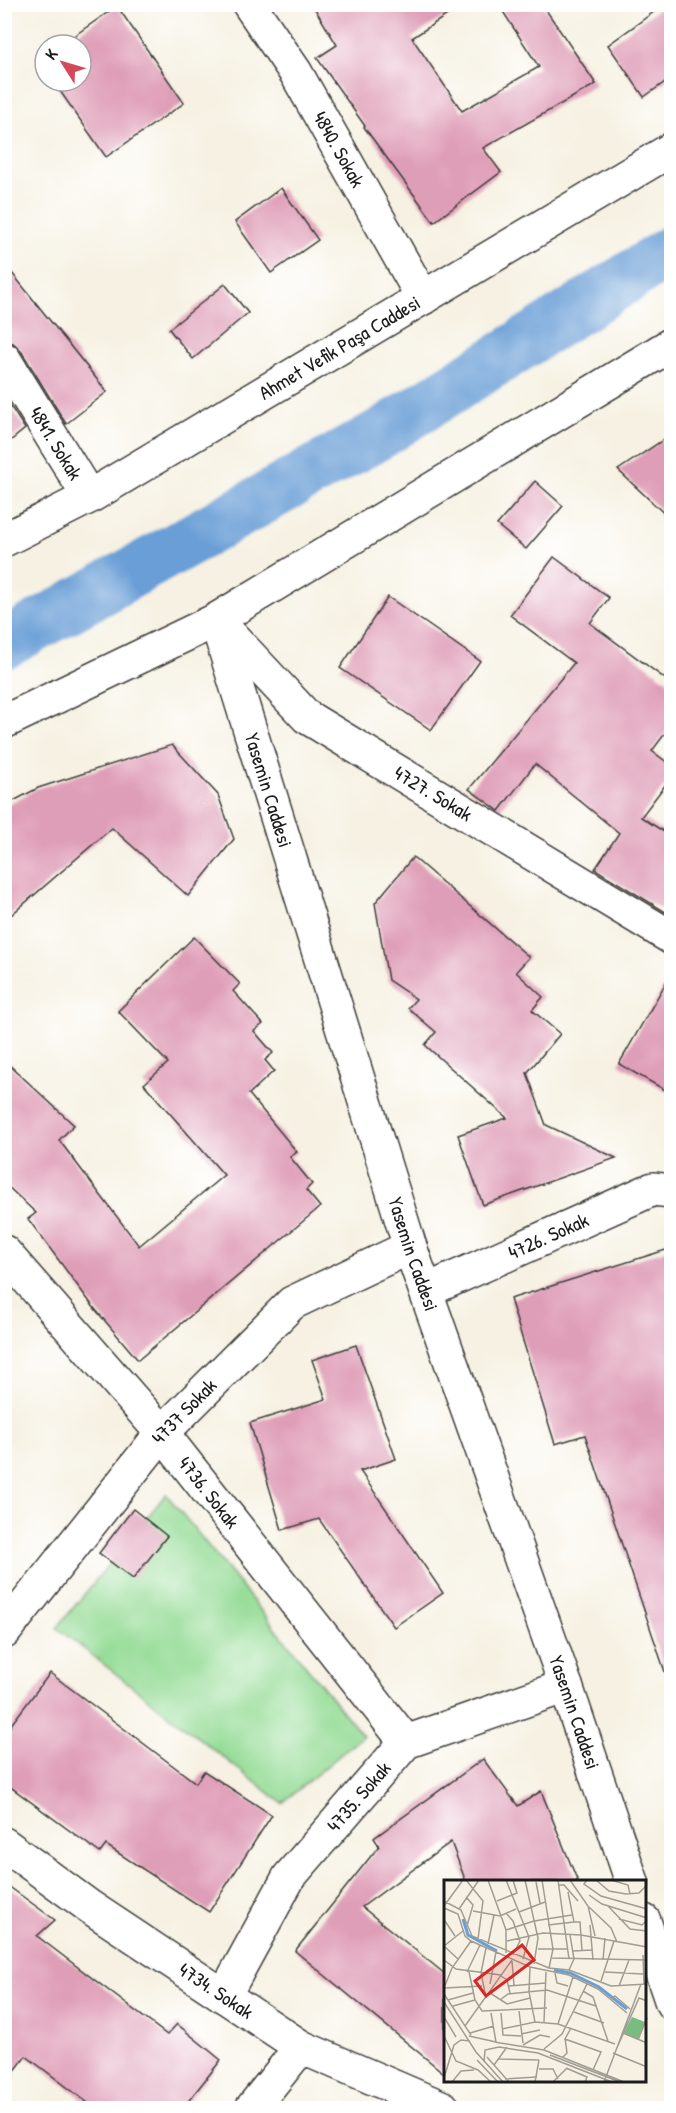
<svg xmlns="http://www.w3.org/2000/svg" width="676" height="2113" font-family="'Patrick Hand',sans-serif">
	<rect width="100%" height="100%" fill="#fff"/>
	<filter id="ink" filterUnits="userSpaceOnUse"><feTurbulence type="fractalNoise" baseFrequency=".0167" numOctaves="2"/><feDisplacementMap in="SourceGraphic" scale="12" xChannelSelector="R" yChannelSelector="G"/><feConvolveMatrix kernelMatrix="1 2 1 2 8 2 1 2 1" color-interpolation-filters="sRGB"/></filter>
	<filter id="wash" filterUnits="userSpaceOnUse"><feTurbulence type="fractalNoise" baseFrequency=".008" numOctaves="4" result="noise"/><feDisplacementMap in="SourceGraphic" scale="24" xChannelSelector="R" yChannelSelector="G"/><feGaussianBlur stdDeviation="1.35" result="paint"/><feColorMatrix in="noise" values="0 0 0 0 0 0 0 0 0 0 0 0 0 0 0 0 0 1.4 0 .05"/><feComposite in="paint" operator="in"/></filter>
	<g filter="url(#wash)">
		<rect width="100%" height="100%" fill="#f6f1e2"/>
		<!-- green -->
		<path fill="#95dc96" stroke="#587c59" stroke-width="1.5" d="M166,1494L363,1736L282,1803L57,1628Z"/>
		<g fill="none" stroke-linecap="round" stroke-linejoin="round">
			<!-- canal -->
			<path stroke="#699ed6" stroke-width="51" d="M4,644L380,434L672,250"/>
		</g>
		<g id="blocks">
			<!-- building -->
			<g fill="#df9eb7">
				<path d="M312,4H464L412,38L462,111L539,67L498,4H542L596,84L483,148L501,172L434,222L364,127L365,126L317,58L337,45Z"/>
				<path d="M665,4H672V77L644,97L608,45Z"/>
				<path d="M117,6L184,103L106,157L53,81H81V45H61Z"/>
				<path d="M281,188L318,240L271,273L235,222Z"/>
				<path d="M4,263L107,392L66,424L20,349L13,343L4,340Z"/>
				<path d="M225,284L248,313L193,359L169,329Z"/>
				<path d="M4,396L25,429L4,446Z"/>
				<path d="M672,434V521L618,470Z"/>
				<path d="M535,481L563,506L526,549L497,525Z"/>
				<path d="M554,557L609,598L590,623L672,684V724L652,751L672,766V776L641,817L672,837V916L595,869L619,833L535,764L499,811L469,789L574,663L510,615Z"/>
				<path d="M388,597L480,661L431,730L340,668Z"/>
				<path d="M172,745L218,795L234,839L188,896L112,828L4,921V806L38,788Z"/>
				<path d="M413,857L529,957L516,972L543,997L532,1010L560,1034L527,1073L546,1125L616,1158L483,1205L458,1135L507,1118L425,1045L436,1032L408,1008L416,999L388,980L375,903Z"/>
				<path d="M194,937L240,984L233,991L263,1024L254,1031L273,1053L265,1060L274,1071L249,1094L297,1152L290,1157L312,1184L306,1190L320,1207L138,1360L95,1309L28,1219L36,1213L4,1183V1060L74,1125L59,1140L139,1246L224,1175L144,1084L168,1063L118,1011Z"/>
				<path d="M672,972V1094L619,1064Z"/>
				<path d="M672,1248V1671L665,1672L585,1435L555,1444L510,1299Z"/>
				<path d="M356,1345L396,1459L360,1471L443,1593L394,1627L319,1519L282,1530L250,1423L326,1399L312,1360Z"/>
				<path d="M133,1509L167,1536L133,1579L99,1553Z"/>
				<path d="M50,1673L196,1783L204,1771L272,1815L209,1912L106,1845L100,1853L4,1782V1734Z"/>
				<path d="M483,1759L518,1806L541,1791L578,1882H466L451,1842L362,1907L445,1974V2074L295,1951L379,1846L374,1838Z"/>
				<path d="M4,1883L55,1920L37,1936L167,2035L177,2024L221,2060L182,2109H96L26,2056L4,2085Z"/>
			</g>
		</g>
	</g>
	<g filter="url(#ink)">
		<use href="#blocks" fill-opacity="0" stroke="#3d3c3a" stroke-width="1.5"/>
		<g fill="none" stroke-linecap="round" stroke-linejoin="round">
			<!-- minor casing -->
			<g stroke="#3d3c3a" stroke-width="36">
				<g id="minor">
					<path id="s1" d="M249,4L296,73L423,298"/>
					<path id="s2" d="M4,359L89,497"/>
					<path id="s3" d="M4,540L89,497L672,149"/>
					<path id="s4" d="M216,620L410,1247L566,1686L632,1882"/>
					<path id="s5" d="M222,626L307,717L672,938"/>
					<path d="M4,722L216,620L672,344"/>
					<path id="s6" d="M4,1252L162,1433L406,1742"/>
					<path id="s7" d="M426,1291L653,1189L672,1191"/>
					<path id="s8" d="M4,1632L162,1433L292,1303L410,1247"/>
					<path id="s9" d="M4,1844L90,1907L301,2047L443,2108"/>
					<path d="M644,1921L672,2003"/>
					<path id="s10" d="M224,1996L289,1877L406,1742L566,1686"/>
					<path d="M252,2108L301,2047"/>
				</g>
			</g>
			<!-- minor -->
			<use href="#minor" stroke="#fff" stroke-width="33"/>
		</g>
	</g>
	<g text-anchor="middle" stroke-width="4.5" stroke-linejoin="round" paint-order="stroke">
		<!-- street labels -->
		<g font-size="20" fill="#1c1c1c" stroke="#fff">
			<text dy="7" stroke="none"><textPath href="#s1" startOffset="171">4840. Sokak</textPath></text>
			<text dy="7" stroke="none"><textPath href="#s3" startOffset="387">Ahmet Vefik Paşa Caddesi</textPath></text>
			<text dy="7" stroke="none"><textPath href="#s2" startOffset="99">4841. Sokak</textPath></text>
			<text dy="7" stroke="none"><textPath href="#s4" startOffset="178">Yasemin Caddesi</textPath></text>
			<text dy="7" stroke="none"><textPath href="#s5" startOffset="272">4727. Sokak</textPath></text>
			<text dy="7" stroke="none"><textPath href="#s7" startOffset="134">4726. Sokak</textPath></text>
			<text dy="7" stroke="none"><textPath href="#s4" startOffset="664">Yasemin Caddesi</textPath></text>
			<text dy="7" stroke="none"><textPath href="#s8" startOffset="285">4737 Sokak</textPath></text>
			<text dy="7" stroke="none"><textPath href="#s6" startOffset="316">4736. Sokak</textPath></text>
			<text dy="7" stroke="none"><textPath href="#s4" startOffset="1150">Yasemin Caddesi</textPath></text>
			<text dy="7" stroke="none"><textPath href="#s10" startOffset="242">4735. Sokak</textPath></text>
			<text dy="7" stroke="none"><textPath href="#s9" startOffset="258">4734. Sokak</textPath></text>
		</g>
	</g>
	<!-- overview -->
	<g transform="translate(444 1880)">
		<rect width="202" height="202" fill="#f6f1e2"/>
		<path d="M188,137L201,142L194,159L180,153Z" fill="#78bc7f"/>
		<path fill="none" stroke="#699ed6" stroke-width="3" d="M19,39L24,55L53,71M110,90L126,93L155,107L183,129"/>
		<path fill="none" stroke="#9f9c93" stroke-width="1.5" d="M22,0L39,21L34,59M44,0L62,50V73M62,0L85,57L79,79M81,0L94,58L90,84M98,0L109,69L105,88L125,90L167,106L203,104M114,0L125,79M126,0L144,26L151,56M143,0L140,4L157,16L203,29M152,0L165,11L182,14L195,13L203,5M167,0L184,5L186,14M92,2L96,23M115,5H120L134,21M124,12L130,42H136L138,71M145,15L158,24L203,38M22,17L29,25L23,46M0,21L17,30L28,56L105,88M53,21L73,13L69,0M0,26L19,0M164,26L186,49L203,51M145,27L167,48L173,62M0,28L14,34L21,56L27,61L86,87L125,95L154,109L183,133M15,29L35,0M29,31L56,36L72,29M75,32L101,22M62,33L69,41L76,61L69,75M175,39L198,45L203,40M1,41L11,56M104,45L130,42M146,45L149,80M62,50L90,41L128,35M63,61L99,53L137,55L203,67M44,64L50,35M0,66L19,51M0,66L14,79M94,69H124M129,71L148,70M199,75L200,104M108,78L203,80M0,80L12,89L57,95M159,80L161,58M68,81L70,106M86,87L85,112L91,142M125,90L130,79L126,55M23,92L36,65M25,92L31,120L38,131L103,128M161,92L199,94M111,93L113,103L124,106M57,96L63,100L66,113M157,101L170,61M46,104L52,72M65,106L102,103M175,106L185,80M0,108L8,88L27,61M1,108L38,106M139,111L149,117L164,161M46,113L63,124L86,118M0,114L27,155M42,118L37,93L42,68M168,119L171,116L186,129M4,120L29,113M56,120L64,114L103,110L152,126M0,122L32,172L59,202M9,126L31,120M75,131L79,163M130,132L160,143M47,133L52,162M57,133L59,155L77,156M0,137L12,157M100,142L102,92M114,144L129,97M21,146L68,80M127,148L121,159L157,172L149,190M58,149L91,142L114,144L171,164M26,153L50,146M179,153L203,163M77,154L96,150M0,156L12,181L34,190L47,202M25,156L52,162M194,160L203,138M50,162L100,170L180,202M79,165L96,155L106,157M55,167L94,173L168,202M100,169L118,154L143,104M172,170L195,118L203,121M169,173L203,187M106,175L176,202M43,177L65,202M119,177L123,173L121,158M55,179L95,180M33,180L54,202M40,182L41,170L55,167M50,185L63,167M122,188L143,197L141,202M95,189H109L114,199M0,198L10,165L17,160L26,161M61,199L93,197M8,202L17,191L30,190M91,202L95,180M109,202L123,188M160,202L197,104"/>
		<path fill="#d62828" fill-opacity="0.15" stroke="#d62828" stroke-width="3" d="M78,65L90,80L42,116L31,101Z"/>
		<rect width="202" height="202" fill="none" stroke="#1c1c1c" stroke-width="3"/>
	</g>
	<!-- margin -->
	<rect width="676" height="2113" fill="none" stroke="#fff" stroke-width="24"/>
	<!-- north arrow -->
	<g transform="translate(63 63) rotate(307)"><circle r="28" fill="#ffffff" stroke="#a4a4a4" stroke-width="1.5"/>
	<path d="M0-4.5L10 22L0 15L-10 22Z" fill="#d1495b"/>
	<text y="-9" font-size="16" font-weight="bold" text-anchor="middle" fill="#1c1c1c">K</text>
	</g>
</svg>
